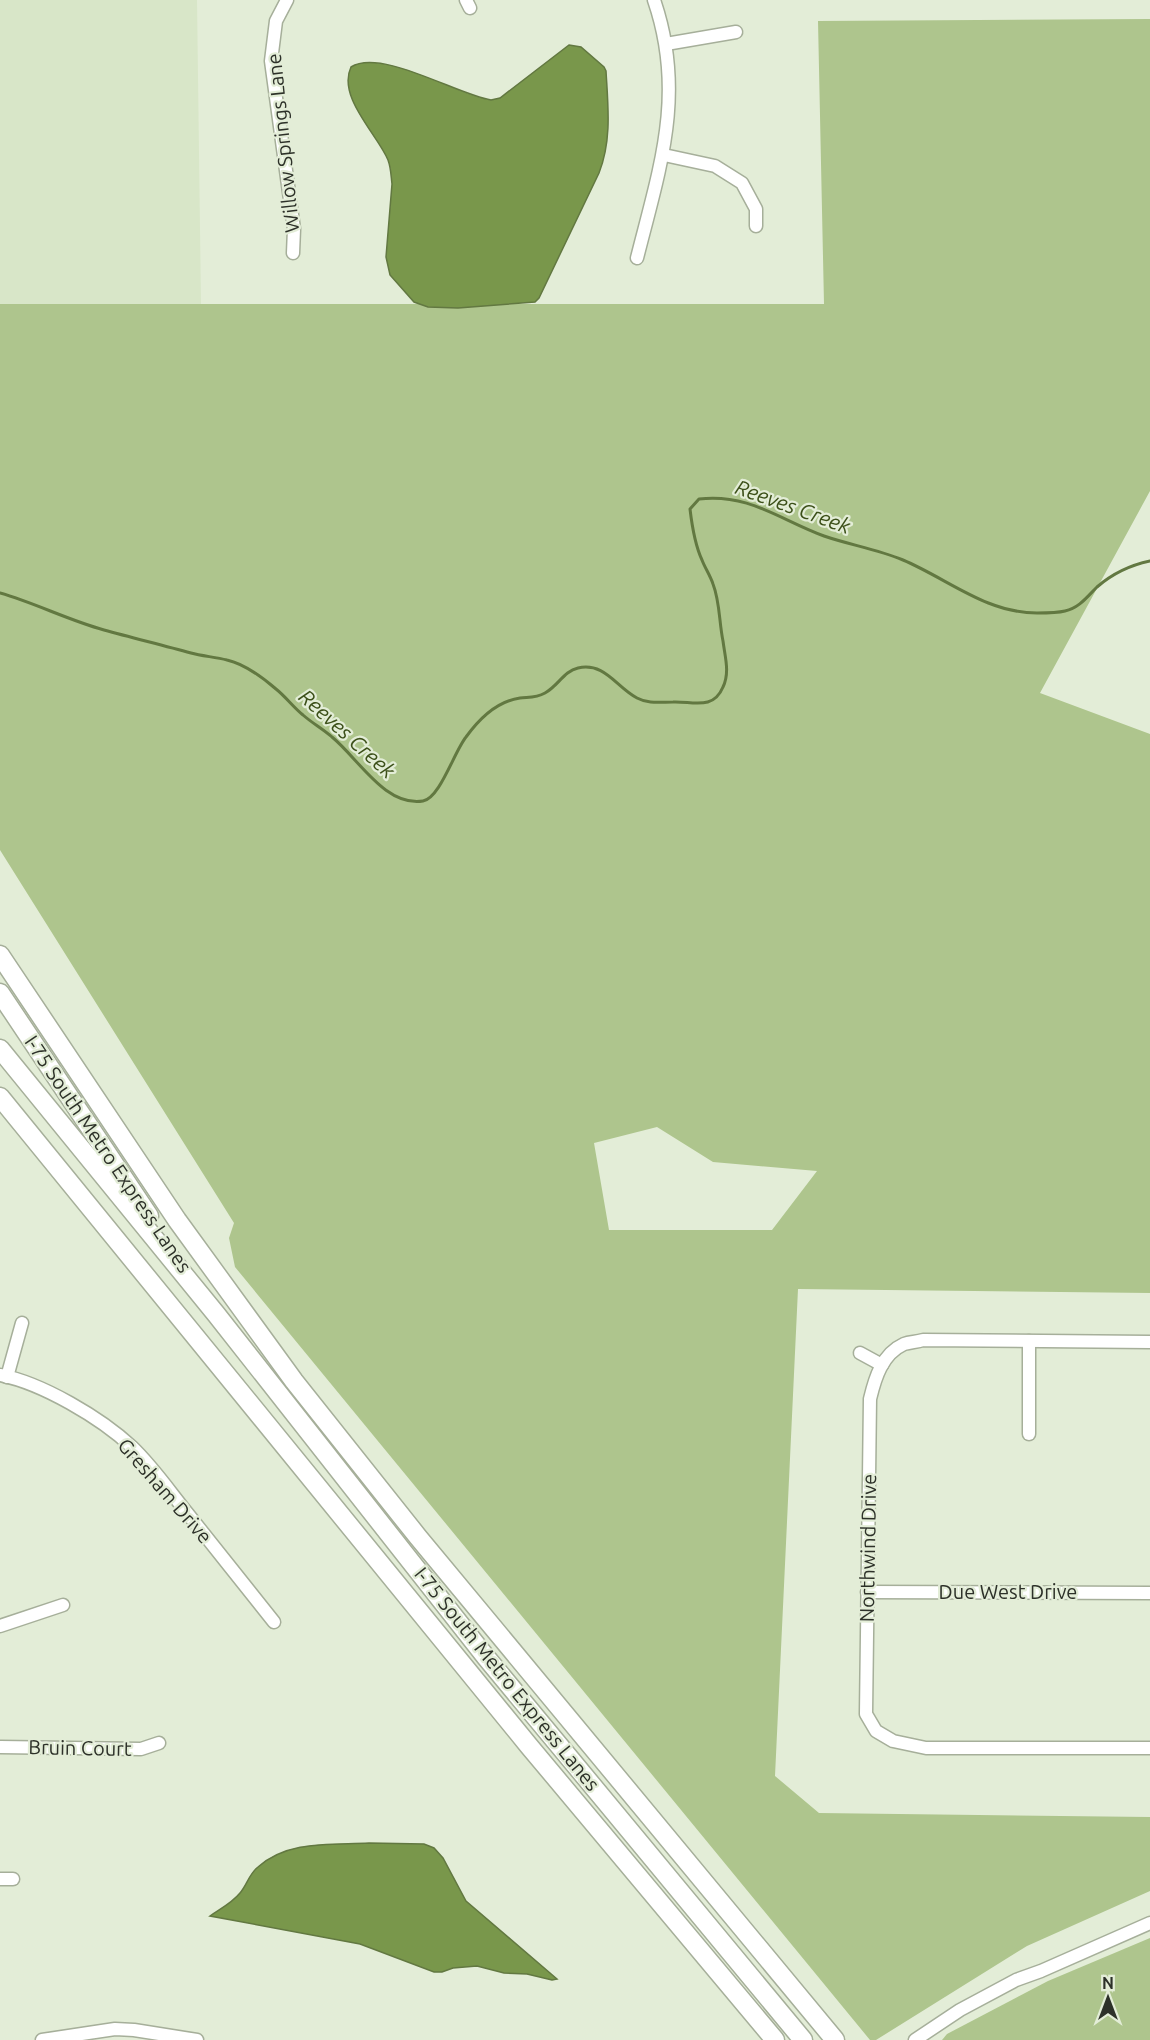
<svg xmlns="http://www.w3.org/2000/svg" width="1150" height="2040" font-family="Ubuntu,sans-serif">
	<rect width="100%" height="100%" fill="#e3edd7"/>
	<!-- built -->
	<path fill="#d8e6c8" d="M0,0H197L201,304H0Z"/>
	<!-- green -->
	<g fill="#aec58d" fill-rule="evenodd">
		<path d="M1150,19V491L1040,693L1150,734V1293L798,1289L775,1776L819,1813L1150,1817V1891L1027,1946L876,2040H870L235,1267L229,1238L234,1223L0,850V304H824L818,21ZM657,1127L713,1162L817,1171L772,1230H609L594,1143Z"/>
		<path d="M1150,1938V2040H942L947,2034L1048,1981Z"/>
	</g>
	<!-- water -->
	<g fill="#79974b" stroke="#627841" stroke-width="1.5">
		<path d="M569,45L581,47L604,67L606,71C608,106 612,140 599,173L539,298L535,302L458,308L428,307L414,302L390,275L386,257L392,184C391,176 391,168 388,160C377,134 337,97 351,67C381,48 458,95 491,100L500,98Z"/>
		<path d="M369,1843L424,1844L434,1848L443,1858L466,1901L557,1979L552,1980L527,1974L504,1973L477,1966L453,1968L442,1972H434L360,1944L210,1916C220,1909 232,1903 240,1893C247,1885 249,1874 258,1867C288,1840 331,1845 369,1843Z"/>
	</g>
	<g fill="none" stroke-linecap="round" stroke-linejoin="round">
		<!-- stream -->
		<path stroke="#627841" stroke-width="3" d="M0,593C35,603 68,620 104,630C133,638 162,645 191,653C202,656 215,657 227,660C245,664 262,677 276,689C286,697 293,707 303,715C312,723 323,729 332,737C358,758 385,807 423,801C440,798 454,752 466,737C479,719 498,701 520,698C530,697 536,698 545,693C558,686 564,671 578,668C605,662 616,687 637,698C648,704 660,702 673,702C692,701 713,711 723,687C730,672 725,657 723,641C719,622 720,602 713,584C710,575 705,568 702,560C695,545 692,526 690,509L699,499C749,493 780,520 824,536C850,545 877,549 903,560C948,579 986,613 1037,613C1046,613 1057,613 1065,611C1079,608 1087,597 1097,587C1112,574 1131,565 1150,561"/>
		<!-- minor casing -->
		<g stroke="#a6af9a" stroke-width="15">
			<g id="minor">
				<path d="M287,0L276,21L271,61L294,229L293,253"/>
				<path d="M466,0L470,8"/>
				<path d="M666,44L736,32"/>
				<path d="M664,155L715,166L742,183L756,209V226"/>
				<path d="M637,258C660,167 686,93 654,0"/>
				<path d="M1029,1341V1434"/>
				<path d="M1150,1342L923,1340C917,1342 910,1342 904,1344C882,1354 875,1378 870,1399L866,1714L876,1731L893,1741L926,1748H1150"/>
				<path d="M860,1353L882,1365"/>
				<path d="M0,1375C42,1383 101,1418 132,1447C153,1467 170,1492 188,1514C217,1550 245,1586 274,1622"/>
				<path d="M7,1377L22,1323"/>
				<path d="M867,1592L1150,1593"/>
				<path d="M0,1626L63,1605"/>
				<path d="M0,1747L141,1749L159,1743"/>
				<path d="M0,1879H13"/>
				<path d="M42,2040L115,2029L134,2030L197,2040"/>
				<path d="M915,2040L960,2010L1016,1980L1041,1971L1150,1923"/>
			</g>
		</g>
		<!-- highway casing -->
		<g stroke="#a6af9a" stroke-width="21">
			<g id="highway">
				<path d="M0,955L177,1220L294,1381L418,1537L835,2040"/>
				<path d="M0,993L149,1216"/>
				<path d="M0,1049L216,1314L485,1656L803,2040"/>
				<path d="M0,1097L529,1746L775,2040"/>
			</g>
		</g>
		<!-- minor -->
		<use href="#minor" stroke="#fff" stroke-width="12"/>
		<!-- highway -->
		<use href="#highway" stroke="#fff" stroke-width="18"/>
	</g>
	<g text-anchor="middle" stroke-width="4.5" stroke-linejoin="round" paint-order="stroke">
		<!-- street labels -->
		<g font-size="20" fill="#2d3129" stroke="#e3edd7">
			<text transform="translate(283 143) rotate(-96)" y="7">Willow Springs Lane</text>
			<text transform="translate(108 1154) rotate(56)" y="7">I-75 South Metro Express Lanes</text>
			<text transform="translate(165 1491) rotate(49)" y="7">Gresham Drive</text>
			<text transform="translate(868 1548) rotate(-89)" y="7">Northwind Drive</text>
			<text x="1008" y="1599">Due West Drive</text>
			<text transform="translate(507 1679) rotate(51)" y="7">I-75 South Metro Express Lanes</text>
			<text transform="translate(80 1748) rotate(1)" y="7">Bruin Court</text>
		</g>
		<!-- water labels -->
		<g font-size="21" font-style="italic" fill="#3c5019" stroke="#e3edd7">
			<text transform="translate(793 507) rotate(20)" y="7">Reeves Creek</text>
			<text transform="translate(347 734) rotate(42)" y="7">Reeves Creek</text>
		</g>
	</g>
	<!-- north arrow -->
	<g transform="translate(1108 1998)" stroke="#e3edd7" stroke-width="4.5" paint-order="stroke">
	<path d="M0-4.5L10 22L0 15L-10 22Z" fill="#2d3129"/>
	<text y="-9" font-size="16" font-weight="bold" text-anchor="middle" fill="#2d3129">N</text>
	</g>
</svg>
